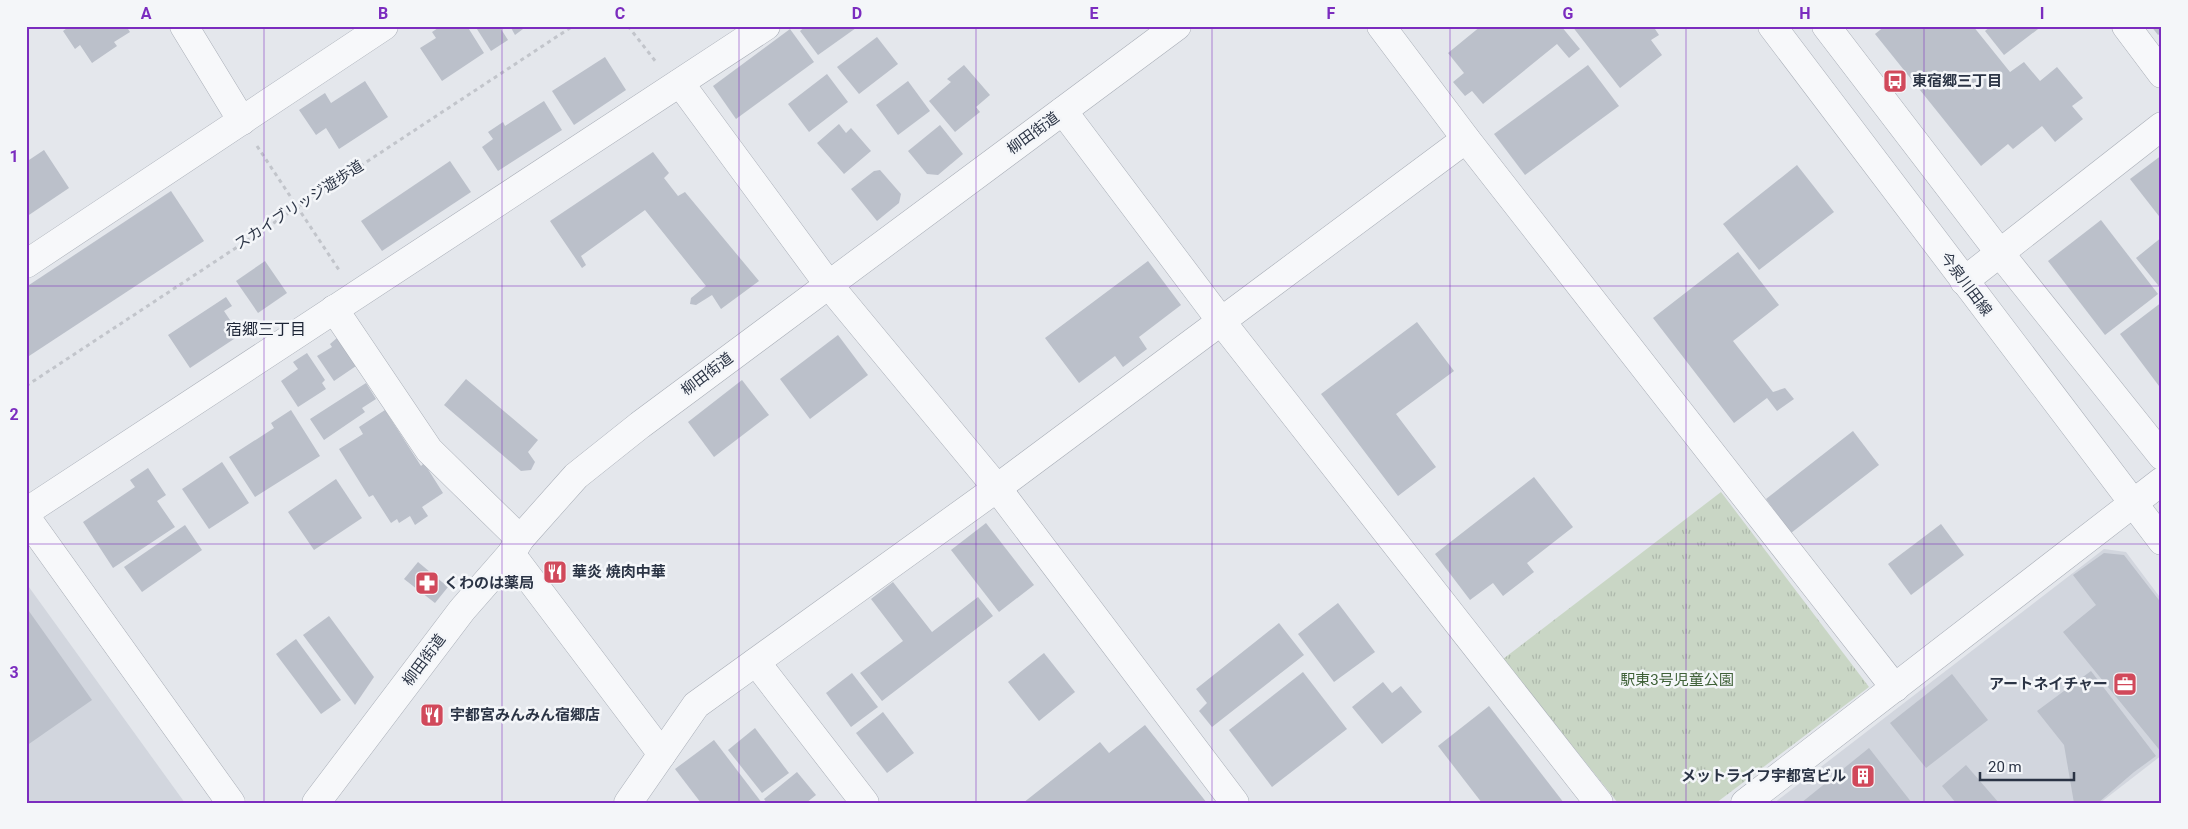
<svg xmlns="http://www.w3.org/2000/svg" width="2188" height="829" font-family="Roboto,'Noto Sans JP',sans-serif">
	<defs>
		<pattern id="park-tufts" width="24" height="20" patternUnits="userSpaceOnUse" patternTransform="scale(1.25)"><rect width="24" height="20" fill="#c9d6c5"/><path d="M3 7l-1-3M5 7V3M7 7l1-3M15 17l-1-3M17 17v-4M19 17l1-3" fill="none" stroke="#adb8ab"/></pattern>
	</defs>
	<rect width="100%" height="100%" fill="#e4e7ec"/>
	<!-- built -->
	<g fill="#d2d6de">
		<path d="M2104,549L2126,552L2162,600V755L2100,803H1774Z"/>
		<path d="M26,583L185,803H26Z"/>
	</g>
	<!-- park -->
	<path fill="url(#park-tufts)" d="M1721,492L1869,687L1716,803H1618L1503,659Z"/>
	<!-- building -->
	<g fill="#bbc0ca">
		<path d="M70,26H126L130,32L114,42L117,46L92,63L80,45L75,49L63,31Z"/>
		<path d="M441,26H467L484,53L442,81L420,48L436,38L432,32Z"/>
		<path d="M475,26H499L508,40L491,51Z"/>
		<path d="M510,26H527L515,35Z"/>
		<path d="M806,26H855L856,28L818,55L800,31Z"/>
		<path d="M1481,26H1561L1580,49L1569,58L1557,44L1483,104L1472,91L1465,96L1453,82L1464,73L1448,53Z"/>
		<path d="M1572,26H1653L1659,35L1651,40L1662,55L1620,88Z"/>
		<path d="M1885,26H1973L2010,72L2024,62L2040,81L2057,67L2083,98L2072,106L2083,119L2055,142L2042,126L2013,149L2008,144L1981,166L1875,34Z"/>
		<path d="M1991,26H2042L2004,55L1985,31Z"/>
		<path d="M2151,26H2162V32L2158,35Z"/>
		<path d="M790,29L814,62L736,119L713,86Z"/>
		<path d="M877,37L898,64L859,94L837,67Z"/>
		<path d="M605,57L626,90L574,125L552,91Z"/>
		<path d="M964,65L990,95L976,107L980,112L955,132L929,101L951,82L947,79Z"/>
		<path d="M1588,65L1619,106L1525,175L1494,134Z"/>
		<path d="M827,74L848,102L809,132L788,104Z"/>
		<path d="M365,81L388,117L339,149L326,128L316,135L299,110L325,93L331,103Z"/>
		<path d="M908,81L930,111L898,135L876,105Z"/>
		<path d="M544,101L562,130L498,171L482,147L493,139L488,132L503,122L505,126Z"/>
		<path d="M839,124L846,133L851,128L871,151L844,174L817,143Z"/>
		<path d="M940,125L963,154L938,175L927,174L908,151Z"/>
		<path d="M44,150L69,188L26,217V162Z"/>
		<path d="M653,152L669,173L664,178L678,196L685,192L759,281L721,309L712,295L696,305L690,304L691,298L706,286L645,210L581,256L586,265L582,268L550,221Z"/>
		<path d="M2162,155V220L2130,179Z"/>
		<path d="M450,161L471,192L382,251L361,221Z"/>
		<path d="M1797,165L1834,212L1759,270L1723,224Z"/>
		<path d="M880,170L901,194L899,203L877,221L851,189L874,171Z"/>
		<path d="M171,191L204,241L26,358V287Z"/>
		<path d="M2101,220L2158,294L2105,335L2048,261Z"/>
		<path d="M2162,237V290L2136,258Z"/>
		<path d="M1738,252L1779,305L1733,341L1773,392L1785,388L1794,399L1777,411L1767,398L1734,423L1653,318Z"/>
		<path d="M265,261L287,293L258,313L236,281Z"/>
		<path d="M1148,261L1181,305L1139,337L1147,349L1123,367L1115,356L1079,383L1045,338Z"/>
		<path d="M226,297L232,306L224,311L240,335L190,368L168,335Z"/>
		<path d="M2162,302V390L2120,334Z"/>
		<path d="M1417,322L1454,371L1396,414L1436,467L1398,496L1321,394Z"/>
		<path d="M838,335L868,375L810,419L780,379Z"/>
		<path d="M337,338L356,366L334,381L317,356L332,347L330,344Z"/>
		<path d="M307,353L325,380L322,383L326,389L298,407L281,381L298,369L293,362Z"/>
		<path d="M466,379L538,440L528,452L535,462L531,470L521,471L444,405Z"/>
		<path d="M742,380L769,415L714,457L688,422Z"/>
		<path d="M366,383L376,399L362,408L365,412L324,440L310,419Z"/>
		<path d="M291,410L320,456L255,497L229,457L274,428L271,423Z"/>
		<path d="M385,410L421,466L424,463L443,493L422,507L428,516L415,525L410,516L399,523L397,519L391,523L373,495L369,497L339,449L363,434L359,427Z"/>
		<path d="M1853,431L1879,465L1791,533L1766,499Z"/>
		<path d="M222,462L249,503L209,529L182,489Z"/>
		<path d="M148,468L166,495L157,501L175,527L113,568L83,522L135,487L130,480Z"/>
		<path d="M1534,477L1573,527L1527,563L1534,572L1503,596L1493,583L1470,600L1435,554Z"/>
		<path d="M336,479L362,518L314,550L288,512Z"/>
		<path d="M986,523L1034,585L999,612L951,550Z"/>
		<path d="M1941,524L1964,555L1911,595L1888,564Z"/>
		<path d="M185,525L202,550L142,592L124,567Z"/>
		<path d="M2104,553L2124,555L2162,604V753L2063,632L2096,605L2073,575Z"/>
		<path d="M418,562L448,587L435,603L404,579Z"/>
		<path d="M893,582L932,632L978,597L993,616L882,701L860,673L903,641L871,599Z"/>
		<path d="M1338,603L1375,652L1334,682L1298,634Z"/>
		<path d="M26,607L92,700L26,746Z"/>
		<path d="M329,616L374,677L355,705L303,635Z"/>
		<path d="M1279,623L1304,655L1212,727L1199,711L1207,703L1196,689Z"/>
		<path d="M296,639L341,700L321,714L276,654Z"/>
		<path d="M1044,653L1075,692L1039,721L1008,682Z"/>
		<path d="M2091,671L2156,756L2134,772L2098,803H2074L2064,745L2037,711Z"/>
		<path d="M1303,672L1347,729L1272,787L1229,730Z"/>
		<path d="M852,673L878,707L851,727L826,693Z"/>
		<path d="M1952,674L1988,720L1926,768L1890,723Z"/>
		<path d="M1383,682L1392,693L1401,686L1422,712L1382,744L1352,707Z"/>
		<path d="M1489,706L1564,803H1482L1438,746Z"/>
		<path d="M883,712L914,753L887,773L856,733Z"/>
		<path d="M1145,725L1207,803H1023L1100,742L1109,753Z"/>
		<path d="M755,728L789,773L762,793L728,750Z"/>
		<path d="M714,740L762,803H701L675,769Z"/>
		<path d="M1869,748L1912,803H1801Z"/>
		<path d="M1966,765L1999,803H1956L1942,786Z"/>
		<path d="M797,772L816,795L806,803H767L764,799Z"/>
	</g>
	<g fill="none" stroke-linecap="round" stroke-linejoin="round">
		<!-- minor casing -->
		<g stroke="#a9aeb7" stroke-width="29">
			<g id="minor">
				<path d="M184,26L242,121"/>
				<path d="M1381,26L1466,139L1895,688"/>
				<path d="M1772,26L2162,541"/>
				<path d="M1826,26L1999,252L2162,456"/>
				<path d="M2126,26L2162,74"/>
				<path d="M680,83L828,284L997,488L1235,803"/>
				<path d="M1063,111L1221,321L1599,803"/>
				<path d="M26,264L384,26"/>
				<path d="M1964,281L2162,126"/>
				<path d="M334,309L429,450L520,539"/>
				<path d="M26,512L766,26"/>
				<path d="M26,517L231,803"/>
				<path d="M511,554L662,754"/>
				<path d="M756,662L865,803"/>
				<path d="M316,803L462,610L511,554L520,539L576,476L640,425L1177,26"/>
				<path d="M628,803L696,705L997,488L1466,139"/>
				<path d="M1745,803L2162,481"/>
			</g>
		</g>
		<!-- path -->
		<g stroke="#c2c5cb" stroke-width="3" stroke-dasharray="4 4" stroke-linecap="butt">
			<path d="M628,26L656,62"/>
			<path d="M257,146L339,270"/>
			<path d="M26,386L573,26"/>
		</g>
		<!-- minor -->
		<use href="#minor" stroke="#f7f8fa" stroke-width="28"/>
	</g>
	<!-- grid -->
	<path fill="none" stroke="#7b2cbf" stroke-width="1" stroke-opacity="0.55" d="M264,26V803M502,26V803M739,26V803M976,26V803M1212,26V803M1450,26V803M1686,26V803M1924,26V803M26,286H2162M26,544H2162"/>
	<!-- icons -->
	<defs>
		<g id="bus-square" transform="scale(1.25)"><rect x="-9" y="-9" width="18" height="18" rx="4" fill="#d1495b" stroke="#f4f6f9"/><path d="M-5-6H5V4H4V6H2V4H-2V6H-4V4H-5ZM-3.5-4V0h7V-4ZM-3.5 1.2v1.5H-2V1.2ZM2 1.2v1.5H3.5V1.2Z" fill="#fff"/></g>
		<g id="restaurant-square" transform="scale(1.25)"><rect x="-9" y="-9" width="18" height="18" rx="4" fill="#d1495b" stroke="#f4f6f9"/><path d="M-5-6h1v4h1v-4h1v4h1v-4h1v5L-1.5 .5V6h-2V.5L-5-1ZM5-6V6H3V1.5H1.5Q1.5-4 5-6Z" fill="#fff"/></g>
		<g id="pharmacy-square" transform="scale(1.25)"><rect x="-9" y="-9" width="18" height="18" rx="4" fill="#d1495b" stroke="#f4f6f9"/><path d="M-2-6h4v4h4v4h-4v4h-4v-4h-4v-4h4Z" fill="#fff"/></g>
		<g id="office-square" transform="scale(1.25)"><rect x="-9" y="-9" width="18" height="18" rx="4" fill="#d1495b" stroke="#f4f6f9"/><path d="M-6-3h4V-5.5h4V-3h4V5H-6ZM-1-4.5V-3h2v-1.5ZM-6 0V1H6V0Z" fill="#fff"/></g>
		<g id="building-square" transform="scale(1.25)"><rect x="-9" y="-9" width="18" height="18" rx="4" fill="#d1495b" stroke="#f4f6f9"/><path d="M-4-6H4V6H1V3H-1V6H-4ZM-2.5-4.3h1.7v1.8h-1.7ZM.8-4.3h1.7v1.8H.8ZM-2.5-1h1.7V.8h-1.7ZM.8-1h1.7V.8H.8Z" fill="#fff"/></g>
	</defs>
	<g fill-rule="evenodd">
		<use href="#bus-square" x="1895" y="81"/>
		<use href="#restaurant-square" x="555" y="572"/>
		<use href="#pharmacy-square" x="427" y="583"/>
		<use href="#office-square" x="2125" y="684"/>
		<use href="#restaurant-square" x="432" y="715"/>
		<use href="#building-square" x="1863" y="776"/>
	</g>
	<g text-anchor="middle" stroke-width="5" stroke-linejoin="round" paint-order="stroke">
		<!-- poi labels -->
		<g font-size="15" font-weight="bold" fill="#2b3445" stroke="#f4f6f9" text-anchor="start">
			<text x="1912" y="86">東宿郷三丁目</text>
			<text x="572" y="577">華炎 焼肉中華</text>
			<text x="444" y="588">くわのは薬局</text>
			<text x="2108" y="689" text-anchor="end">アートネイチャー</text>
			<text x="450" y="720">宇都宮みんみん宿郷店</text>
			<text x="1846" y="781" text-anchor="end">メットライフ宇都宮ビル</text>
		</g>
		<!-- street labels -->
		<g font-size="15" fill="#2b3445" stroke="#f4f6f9">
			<text transform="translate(1033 133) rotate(-36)" y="5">柳田街道</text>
			<text transform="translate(299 205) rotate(-33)" y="5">スカイブリッジ遊歩道</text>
			<text transform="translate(1966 284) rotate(53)" y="5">今泉川田線</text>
			<text transform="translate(707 374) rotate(-37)" y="5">柳田街道</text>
			<text transform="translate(424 660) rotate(-53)" y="5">柳田街道</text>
		</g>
		<!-- park labels -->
		<g font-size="15" fill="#3f6138" stroke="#f4f6f9">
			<text x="1677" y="685">駅東3号児童公園</text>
		</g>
		<!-- neighbourhood labels -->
		<g font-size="16" fill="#1d2536" stroke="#f4f6f9">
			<text x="266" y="335">宿郷三丁目</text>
		</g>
	</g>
	<!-- border -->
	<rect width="2188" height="829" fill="none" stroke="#f4f6f9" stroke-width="55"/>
	<!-- scale -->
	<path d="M1980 772v8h94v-8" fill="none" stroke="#2b3445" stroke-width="2.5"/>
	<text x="1988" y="772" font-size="15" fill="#2b3445" stroke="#f4f6f9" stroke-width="4" paint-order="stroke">20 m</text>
	<rect x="28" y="28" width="2132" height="774" fill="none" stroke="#7b2cbf" stroke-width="2"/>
	<g font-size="16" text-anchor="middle" font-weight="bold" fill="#7b2cbf">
		<text x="146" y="19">A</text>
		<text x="383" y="19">B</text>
		<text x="620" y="19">C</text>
		<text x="857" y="19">D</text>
		<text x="1094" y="19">E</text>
		<text x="1331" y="19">F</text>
		<text x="1568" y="19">G</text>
		<text x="1805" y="19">H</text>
		<text x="2042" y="19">I</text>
		<text x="14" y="162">1</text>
		<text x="14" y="420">2</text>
		<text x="14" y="678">3</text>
	</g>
</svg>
